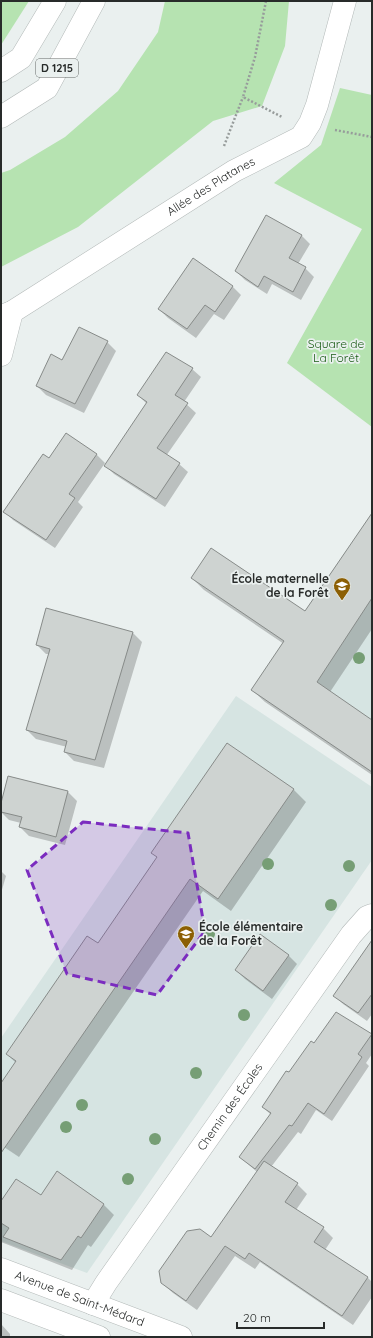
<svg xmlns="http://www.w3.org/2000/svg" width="373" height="1338" font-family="Quicksand,sans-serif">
	<rect width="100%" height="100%" fill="#eaf0ef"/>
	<!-- built -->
	<g fill="#d6e4e2">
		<path d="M372,513V772L251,690Z"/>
		<path d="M236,696L372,787V860L87,1273L1,1241V1038Z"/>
	</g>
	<!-- green -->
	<g fill="#b6e3b1">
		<path d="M1,1H29L1,45Z"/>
		<path d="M165,1H289L285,46L262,106L213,121L78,227L1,267V173L10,170L65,137L118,91L158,32Z"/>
		<path d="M340,88L372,95V427L287,363L362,229L274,183L321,145Z"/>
	</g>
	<!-- shadow -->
	<g fill="#0003">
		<path d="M301,235L310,244L298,264L305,268L314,277L301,300L272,284L267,294L245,280L236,271Z"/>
		<path d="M232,286L241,295L224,320L214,314L196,338L168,318L159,309Z"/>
		<path d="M107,342L116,351L84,413L46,395L37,386L63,361Z"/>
		<path d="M192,369L201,377L184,402L196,413L166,456L179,464L188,472L165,507L114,474L106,466L147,404L138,395Z"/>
		<path d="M96,454L105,463L78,502L83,507L55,548L13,520L5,512L49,460Z"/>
		<path d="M372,515V629L330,692L372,721V775L265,702L252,690L284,644L204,590L192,578L305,613Z"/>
		<path d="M47,609L133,633L142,642L104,768L74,761L65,752L67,747L36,739L27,730L49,654H46L37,645Z"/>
		<path d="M228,745L294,790L306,802L231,911L203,891L19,1157L1,1145V1085L16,1063L7,1054L98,945L158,858L153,853Z"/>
		<path d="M68,792L77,801L65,845L29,836L20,827L21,823L9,820L1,812V807Z"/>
		<path d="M1,871L6,876L1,893Z"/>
		<path d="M288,955L297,964L272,999L245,979L236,970Z"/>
		<path d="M372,962V1014L367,1021L343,1004L335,996Z"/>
		<path d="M337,1013L372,1036V1054L366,1063L369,1066L332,1121L316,1110L301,1134L298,1132L271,1167L297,1184L307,1194L296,1210L323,1228L333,1238L325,1250L368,1278L372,1282V1297L353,1325L260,1262L255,1269L235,1256L197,1310L173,1293L162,1283L211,1238L257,1172L240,1157L271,1115L263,1107L289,1074L315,1044Z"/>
		<path d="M58,1172L104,1205L114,1215L91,1247L88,1245L72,1270L1,1242V1202L41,1197Z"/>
		<path d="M1,1324L10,1334V1337H1Z"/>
	</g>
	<!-- building -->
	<g fill="#ced3d1" stroke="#878b89">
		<path d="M266,215L302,235L289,258L306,267L293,292L264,276L258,287L235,271Z"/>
		<path d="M193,258L233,286L215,312L205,305L187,329L158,309Z"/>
		<path d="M79,327L108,341L75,404L36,386L51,354L62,360Z"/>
		<path d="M166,352L193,368L175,395L188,403L157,448L180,463L156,499L104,466L147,402L137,395Z"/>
		<path d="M66,433L97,454L69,494L75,498L46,540L3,512L43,454L49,458Z"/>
		<path d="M372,513V598L317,682L372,720V772L251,690L284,641L191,578L211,548L305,611Z"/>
		<path d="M46,608L133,632L95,760L64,752L67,741L26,730L50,649L36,645Z"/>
		<path d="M227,743L294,789L218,899L190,879L1,1153V1083L16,1061L6,1054L87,936L98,943L157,857L151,853Z"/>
		<path d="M8,776L68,791L56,837L19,827L22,817L1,812V803Z"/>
		<path d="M260,934L289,955L263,991L235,970Z"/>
		<path d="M372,940V994L358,1013L333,996Z"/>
		<path d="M336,1012L372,1034L358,1054L362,1057L324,1114L308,1103L292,1126L289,1125L255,1169L239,1157L271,1113L262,1107L286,1071L289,1072L311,1041L314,1043Z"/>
		<path d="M264,1161L298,1183L285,1202L324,1227L314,1242L368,1277L342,1316L249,1253L245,1259L225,1246L186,1301L161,1283L159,1271L187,1231L200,1229L211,1237Z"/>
		<path d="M57,1171L104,1204L81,1238L78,1236L61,1260L3,1237L9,1228L1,1223V1201L16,1179L41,1195Z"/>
	</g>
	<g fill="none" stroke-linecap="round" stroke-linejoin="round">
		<!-- street casing -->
		<g stroke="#b3b9b8" stroke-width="23">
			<g id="street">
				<path id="s1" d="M1,316L12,312L234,171L301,137L310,123L317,105L345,1"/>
				<path d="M1,355L12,312"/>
				<path id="s2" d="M93,1304L106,1283L351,935L367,917L372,915"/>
			</g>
		</g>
		<!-- secondary casing -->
		<g stroke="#b3b9b8" stroke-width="23">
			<g id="secondary">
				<path id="s3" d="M1,1269L181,1337"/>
				<path d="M1,1300L99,1337"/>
			</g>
		</g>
		<!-- highway casing -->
		<g stroke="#b3b9b8" stroke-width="23">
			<g id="highway">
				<path d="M1,71L21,58L55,1"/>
				<path d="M1,117L47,88L94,1"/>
			</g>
		</g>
		<!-- path -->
		<g stroke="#979c9b" stroke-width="2.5" stroke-dasharray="2 2" stroke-linecap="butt">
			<path d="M266,1L255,57L243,97L282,117"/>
			<path d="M335,130L372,137"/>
			<path d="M224,146L243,97"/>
		</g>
		<!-- street -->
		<use href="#street" stroke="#fff" stroke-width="22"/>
		<!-- secondary -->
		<use href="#secondary" stroke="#fff" stroke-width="22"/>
		<!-- highway -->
		<use href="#highway" stroke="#fff" stroke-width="22"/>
	</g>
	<!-- trees -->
	<g fill="#769e75">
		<circle cx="359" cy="658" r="6"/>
		<circle cx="268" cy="864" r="6"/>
		<circle cx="349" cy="866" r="6"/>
		<circle cx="331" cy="905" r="6"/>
		<circle cx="209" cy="934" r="6"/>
		<circle cx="244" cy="1015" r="6"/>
		<circle cx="196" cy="1073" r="6"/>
		<circle cx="82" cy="1105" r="6"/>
		<circle cx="66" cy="1127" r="6"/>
		<circle cx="155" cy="1139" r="6"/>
		<circle cx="128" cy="1179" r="6"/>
	</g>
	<!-- marked area -->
	<path fill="#7b2cbf" fill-opacity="0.2" stroke="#7b2cbf" stroke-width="3" stroke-dasharray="8 5" stroke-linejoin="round" d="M83,822L188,833L205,931L157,995L67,974L27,870Z"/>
	<!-- icons -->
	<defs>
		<g id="school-pin" transform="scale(0.9)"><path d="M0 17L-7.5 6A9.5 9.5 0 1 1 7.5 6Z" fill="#8c5f04" stroke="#eaf0ef"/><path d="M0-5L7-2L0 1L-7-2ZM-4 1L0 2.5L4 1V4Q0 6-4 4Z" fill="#fff"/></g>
	</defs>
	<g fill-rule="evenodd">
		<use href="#school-pin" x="342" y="586"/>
		<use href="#school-pin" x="186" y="934"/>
	</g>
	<g text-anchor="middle" stroke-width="3.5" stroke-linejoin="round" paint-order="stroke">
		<!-- shield labels -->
		<rect fill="#eaf0ef" stroke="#626665" stroke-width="1" x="36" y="59" width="42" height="18" rx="3"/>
		<g font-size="11" font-weight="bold" fill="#282b2a">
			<text x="57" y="72">D 1215</text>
		</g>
		<!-- street labels -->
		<g font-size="12" fill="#282b2a" stroke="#eaf0ef">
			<text dy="4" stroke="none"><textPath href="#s1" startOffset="247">Allée des Platanes</textPath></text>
			<text dy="4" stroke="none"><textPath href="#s2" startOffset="240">Chemin des Écoles</textPath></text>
			<text dy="4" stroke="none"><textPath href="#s3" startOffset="84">Avenue de Saint-Médard</textPath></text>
		</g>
		<!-- park labels -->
		<g font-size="12" fill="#175a12" stroke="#eaf0ef">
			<text x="336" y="348">Square de<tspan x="336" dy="14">La Forêt</tspan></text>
		</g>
		<!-- poi labels -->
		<g font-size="12" font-weight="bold" fill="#282b2a" stroke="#eaf0ef" text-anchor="end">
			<text x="329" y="583">École maternelle<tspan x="329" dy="14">de la Forêt</tspan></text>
			<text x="199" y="931" text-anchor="start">École élémentaire<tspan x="199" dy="14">de la Forêt</tspan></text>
		</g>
	</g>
	<!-- border -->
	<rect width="373" height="1338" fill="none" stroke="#282b2a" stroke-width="4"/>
	<!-- scale -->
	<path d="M237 1322v6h87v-6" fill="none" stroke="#282b2a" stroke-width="2"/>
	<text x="243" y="1322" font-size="12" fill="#282b2a" stroke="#eaf0ef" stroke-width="3" paint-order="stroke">20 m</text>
</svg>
